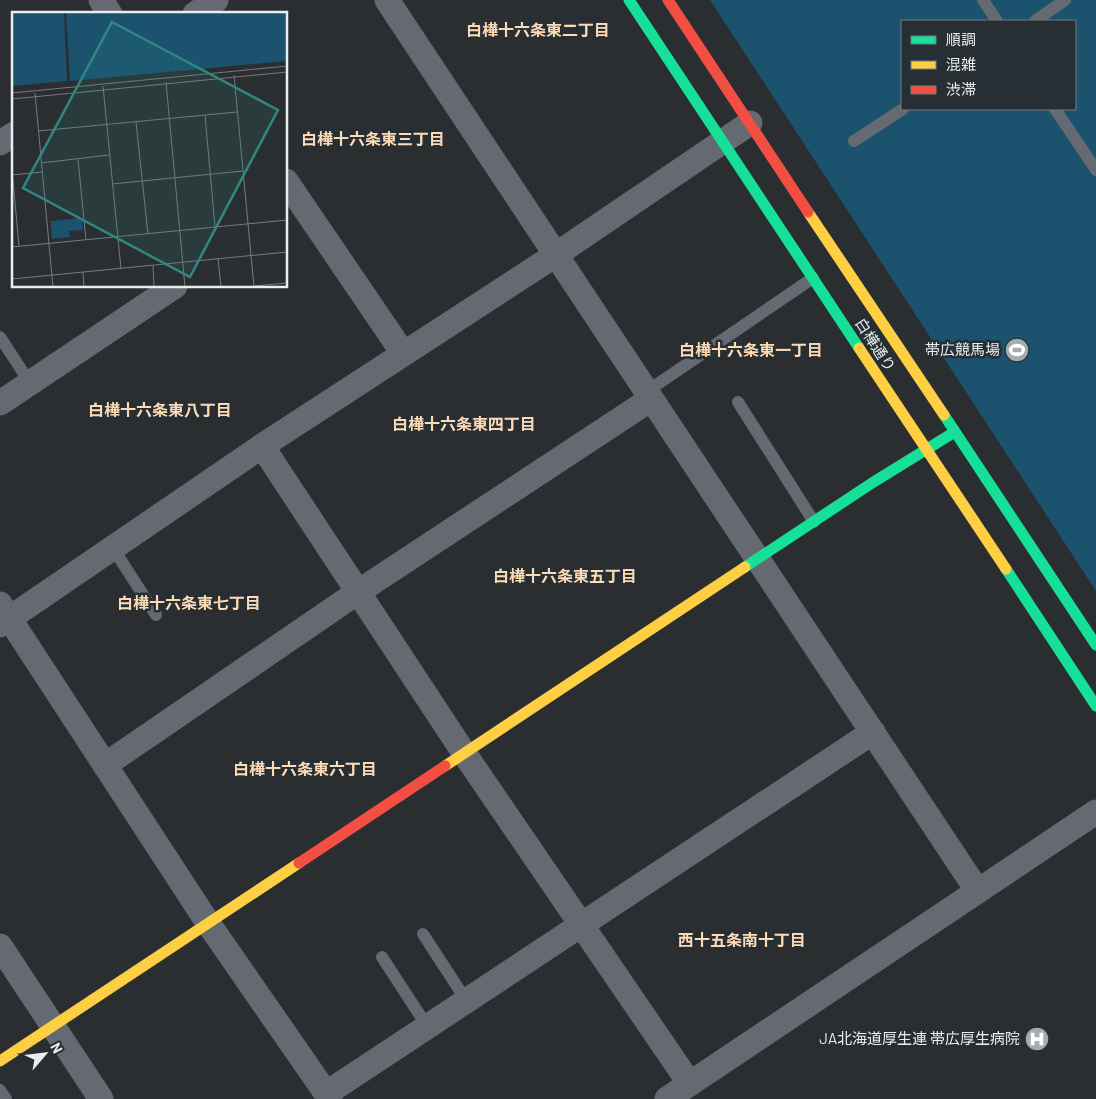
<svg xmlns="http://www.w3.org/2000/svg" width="1096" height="1099" font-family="Barlow,'Noto Sans JP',sans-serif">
	<rect width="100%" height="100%" fill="#2a2e31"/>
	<!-- green -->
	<path fill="#1b526e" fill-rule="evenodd" d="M710,0H1096V591ZM902,21H1075V109H902Z"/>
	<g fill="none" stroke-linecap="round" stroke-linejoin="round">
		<!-- lane -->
		<g stroke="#656972" stroke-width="12">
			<path d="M983,0L997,21"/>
			<path d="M1035,21L1065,0"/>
			<path d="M1055,109L1096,170"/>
			<path d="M854,141L903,109"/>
			<path d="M0,337L30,383"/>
			<path d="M646,392L813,278"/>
			<path d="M738,402L814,522"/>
			<path d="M113,548L156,615"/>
			<path d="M423,934L466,1000"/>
			<path d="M382,957L427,1026"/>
			<path d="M0,1090L6,1099"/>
		</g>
		<!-- street -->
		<g stroke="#656972" stroke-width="25">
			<path d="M101,0L110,14"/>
			<path d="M387,0L977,890"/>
			<path d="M195,14L216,0"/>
			<path d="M0,143L14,134"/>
			<path d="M286,181L403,353"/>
			<path d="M0,403L175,286"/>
			<path d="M262,446L464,753L690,1084"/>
			<path d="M0,604L208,923L330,1099"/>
			<path d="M0,625L262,446L554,256L750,123"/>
			<path d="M105,765L358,592L651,399"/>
			<path d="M0,946L101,1099"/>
			<path d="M327,1093L873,732"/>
			<path d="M667,1099L1096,812"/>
		</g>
		<!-- fast -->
		<g stroke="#16e098" stroke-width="11">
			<path d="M629,0L859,348"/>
			<path d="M944,415L1096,645"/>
			<path d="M745,567L872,483L953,433"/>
			<path d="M1006,569L1096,706"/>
		</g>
		<!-- slow -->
		<g stroke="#ffcf43" stroke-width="11">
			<path d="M808,212L944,415"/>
			<path d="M859,348L1006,569"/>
			<path d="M445,766L745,567"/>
			<path d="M0,1061L299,863"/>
		</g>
		<!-- jam -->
		<g stroke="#f24e42" stroke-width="11">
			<path d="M668,0L808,212"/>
			<path d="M299,863L445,766"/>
		</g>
	</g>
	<!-- icons -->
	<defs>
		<g id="stadium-disc" transform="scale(1.25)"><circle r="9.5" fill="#a6abae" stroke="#272f34"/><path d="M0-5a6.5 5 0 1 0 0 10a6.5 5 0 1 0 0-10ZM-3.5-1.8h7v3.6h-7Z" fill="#fff"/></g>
		<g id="hospital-disc" transform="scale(1.25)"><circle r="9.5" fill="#a6abae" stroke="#272f34"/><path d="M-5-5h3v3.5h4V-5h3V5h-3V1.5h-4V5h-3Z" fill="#fff"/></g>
	</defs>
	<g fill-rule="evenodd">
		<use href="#stadium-disc" x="1017" y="350"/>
		<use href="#hospital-disc" x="1037" y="1039"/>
	</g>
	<g text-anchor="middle" stroke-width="5" stroke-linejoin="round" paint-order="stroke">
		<!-- street labels -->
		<g font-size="15" fill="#e9eef1" stroke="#272f34">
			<text transform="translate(875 345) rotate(57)" y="5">白樺通り</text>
		</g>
		<!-- poi labels -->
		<g font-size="15" fill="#e9eef1" stroke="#272f34" text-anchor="end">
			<text x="1000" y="355">帯広競馬場</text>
			<text x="1020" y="1044">JA北海道厚生連 帯広厚生病院</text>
		</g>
		<!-- neighbourhood labels -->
		<g font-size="16" font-weight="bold" fill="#fcdab6" stroke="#272f34">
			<text x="538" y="36">白樺十六条東二丁目</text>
			<text x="373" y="145">白樺十六条東三丁目</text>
			<text x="751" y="356">白樺十六条東一丁目</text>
			<text x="160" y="416">白樺十六条東八丁目</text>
			<text x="464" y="430">白樺十六条東四丁目</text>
			<text x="565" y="582">白樺十六条東五丁目</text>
			<text x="189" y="609">白樺十六条東七丁目</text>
			<text x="305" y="775">白樺十六条東六丁目</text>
			<text x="742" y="946">西十五条南十丁目</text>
		</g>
	</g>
	<!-- overview -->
	<g transform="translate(12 12)">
		<rect width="275" height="275" fill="#2a2e31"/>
		<path d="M0,0H52L55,69L0,74ZM54,0H275V49L58,69ZM70,206L71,218L57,219L58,225L40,227L39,209Z" fill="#1b526e"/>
		<path fill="none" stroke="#767b7e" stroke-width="1" d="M222,63L242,275M154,70L173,275M91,74L109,257M0,81L275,54M23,81L41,275M0,87L275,60M193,103L203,215M124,110L136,222M26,119L225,100M66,147L74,228M29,151L97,143M0,158L7,234M0,163L30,160M100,172L231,159M0,235L275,208M206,247L209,275M141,254L142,275M71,260L72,275M0,267L275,240M242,274L275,271"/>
		<path fill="#308882" fill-opacity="0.15" stroke="#308882" stroke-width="2.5" d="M100,10L266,98L178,265L11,176Z"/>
		<rect width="275" height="275" fill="none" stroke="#e9eef1" stroke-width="2.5"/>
	</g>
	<!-- legend -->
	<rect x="901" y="20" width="175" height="90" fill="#272f34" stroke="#757b80"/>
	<rect x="911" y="36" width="25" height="8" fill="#16e098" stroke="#757b80"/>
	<text x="946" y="45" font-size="15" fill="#e9eef1">順調</text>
	<rect x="911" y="61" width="25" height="8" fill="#ffcf43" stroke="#757b80"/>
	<text x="946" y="70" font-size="15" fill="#e9eef1">混雑</text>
	<rect x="911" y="86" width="25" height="8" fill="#f24e42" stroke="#757b80"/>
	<text x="946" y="95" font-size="15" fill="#e9eef1">渋滞</text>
	<!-- north arrow -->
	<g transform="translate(45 1054) rotate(62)" stroke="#272f34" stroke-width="4" paint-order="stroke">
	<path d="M0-4L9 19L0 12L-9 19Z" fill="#e9eef1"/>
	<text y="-8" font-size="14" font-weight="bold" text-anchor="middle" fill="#e9eef1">N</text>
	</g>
</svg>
